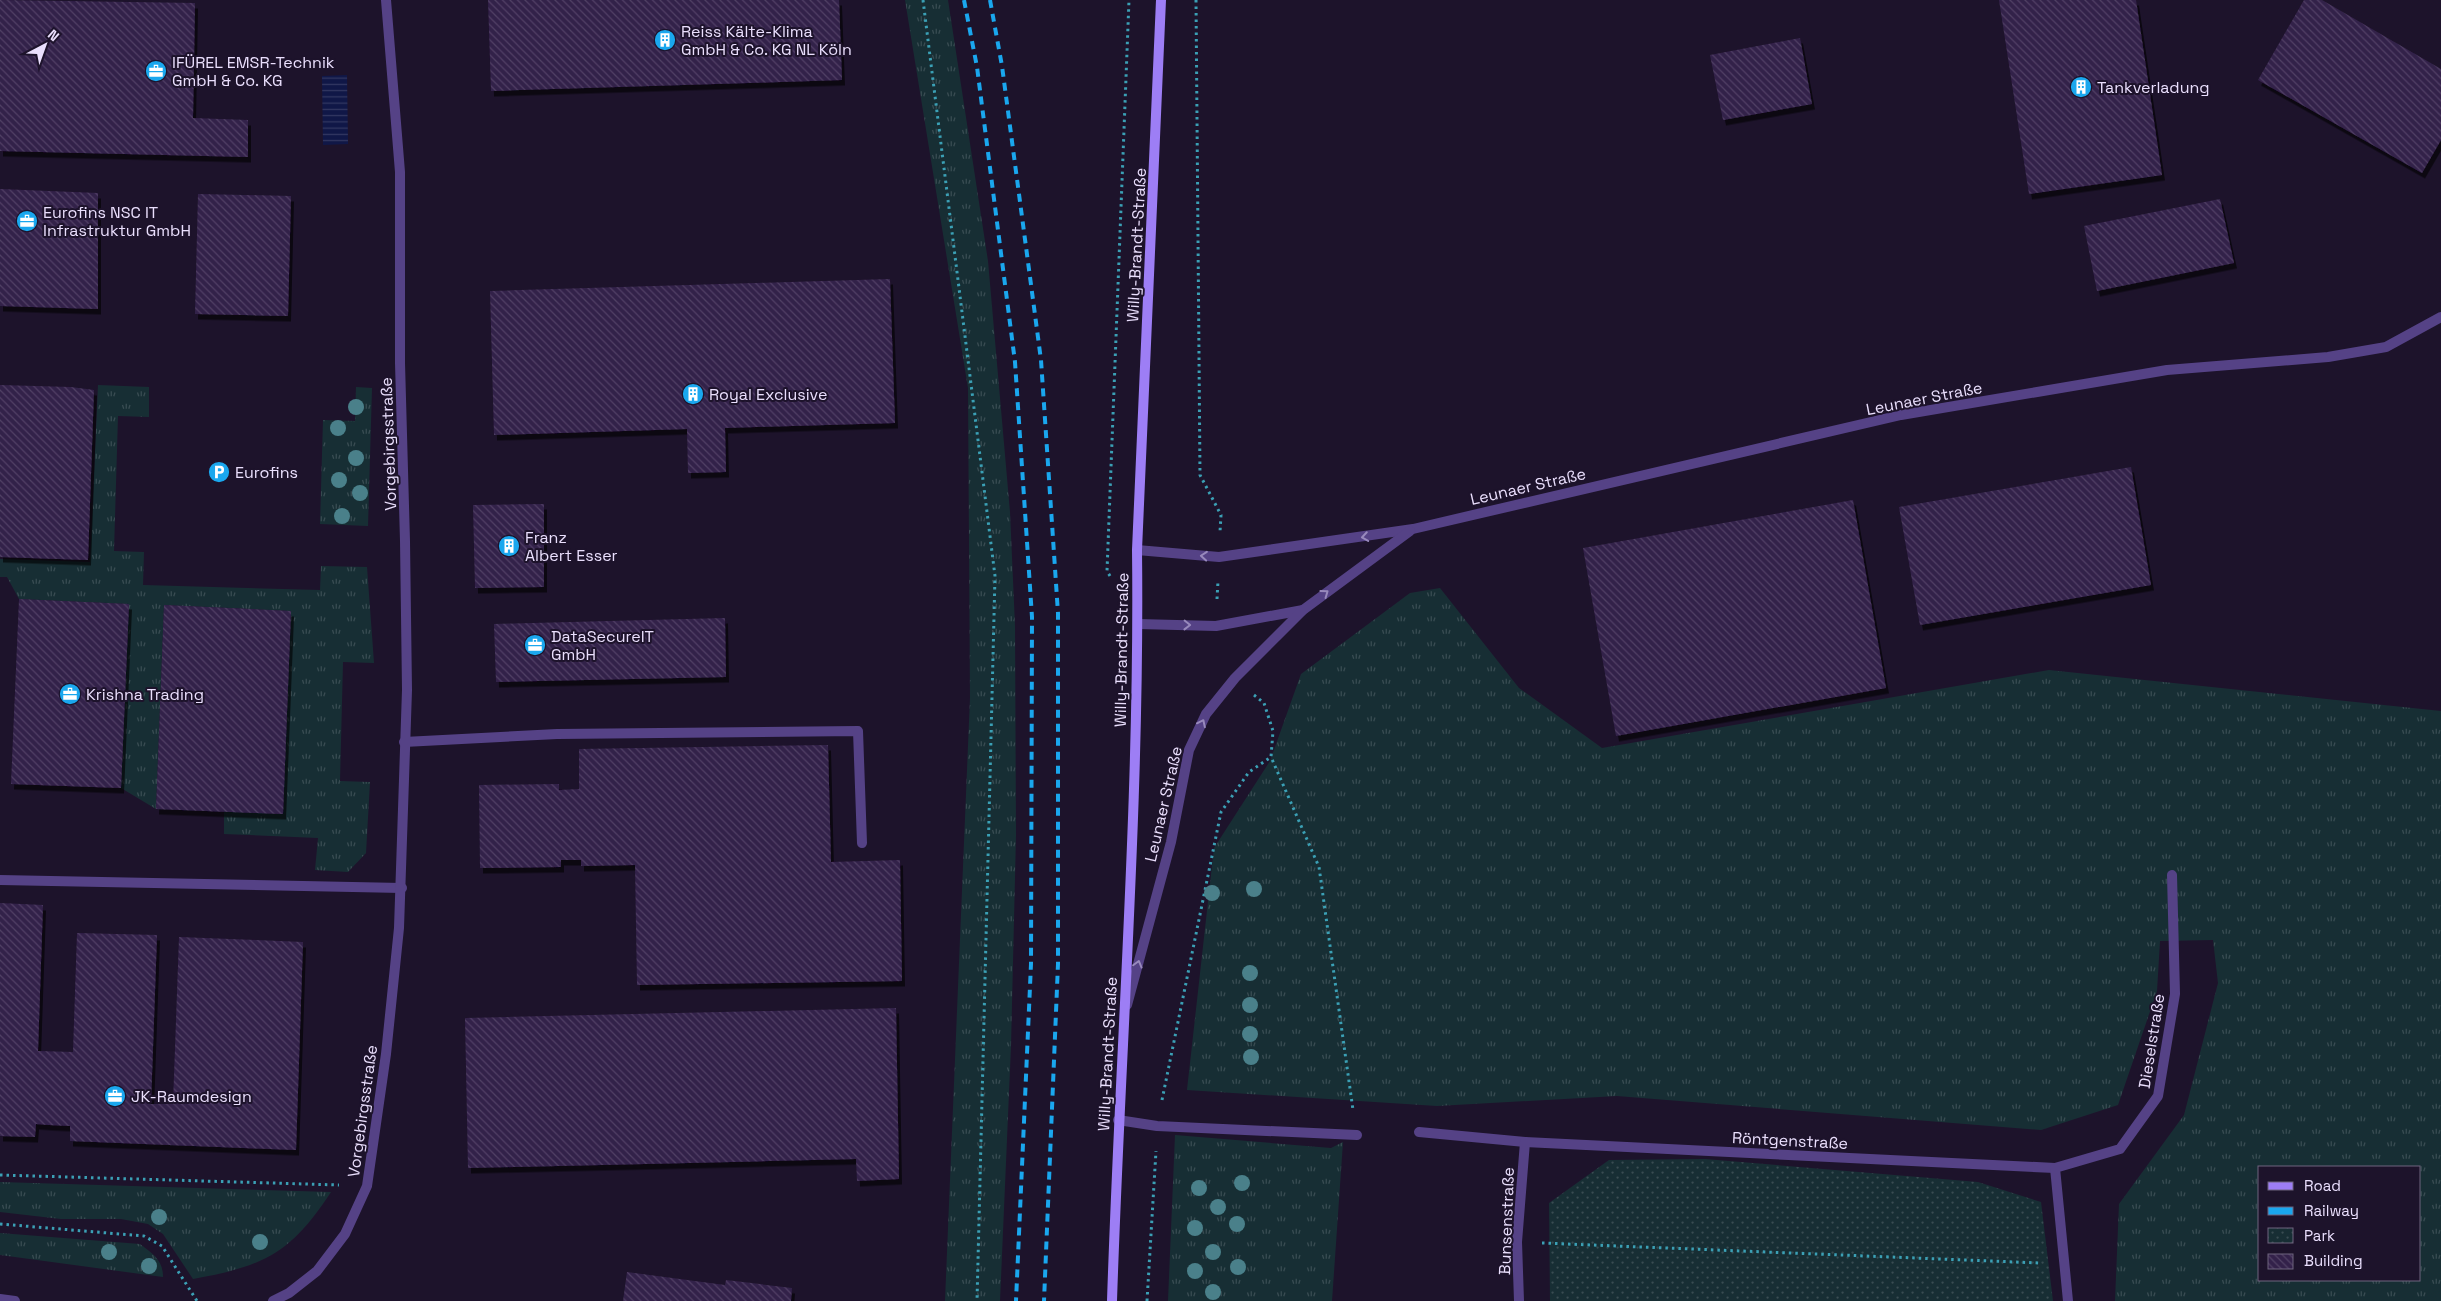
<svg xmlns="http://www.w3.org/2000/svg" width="2441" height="1301" font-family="'Space Grotesk',sans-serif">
	<defs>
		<pattern id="grass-tufts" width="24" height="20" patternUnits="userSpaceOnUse" patternTransform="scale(1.25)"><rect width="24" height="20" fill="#172e34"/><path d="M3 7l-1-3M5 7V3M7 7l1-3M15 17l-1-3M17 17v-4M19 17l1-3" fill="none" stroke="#394c52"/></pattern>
		<pattern id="park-dots" width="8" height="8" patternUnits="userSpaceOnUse" patternTransform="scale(1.25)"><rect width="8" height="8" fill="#172e34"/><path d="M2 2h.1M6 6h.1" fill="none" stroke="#394c52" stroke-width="1.8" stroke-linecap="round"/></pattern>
		<pattern id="water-rules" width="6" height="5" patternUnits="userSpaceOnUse" patternTransform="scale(1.25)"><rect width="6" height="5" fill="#101747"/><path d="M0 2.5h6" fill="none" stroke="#333862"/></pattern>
		<pattern id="building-back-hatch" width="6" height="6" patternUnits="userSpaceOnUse" patternTransform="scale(1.25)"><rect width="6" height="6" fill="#33214a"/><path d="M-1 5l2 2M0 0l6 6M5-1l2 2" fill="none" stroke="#514165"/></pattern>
		<filter id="shadow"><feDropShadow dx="3" dy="5.5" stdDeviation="0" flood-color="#0009"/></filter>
	</defs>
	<rect width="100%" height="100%" fill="#1d132b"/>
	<!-- grass -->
	<g fill="url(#grass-tufts)" fill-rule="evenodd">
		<path d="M905,0H948L988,261L1010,512L1015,626L1016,835L1011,1046L1000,1301H945L970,698L968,388Z"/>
		<path d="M98,385L149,387V417L118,416L114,551L144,552L143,585L320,590L321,566L367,567L374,663L343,662L340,781L370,782L366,853L348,872L315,870L318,838L224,834V811L283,814L291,611L164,605L156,809L121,788L129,604L19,599L7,577H0V559L90,562Z"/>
		<path d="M356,387L372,388L368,526L320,524L323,420L355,421Z"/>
		<path d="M1440,588L1519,688L1602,748L2049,670L2441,711V1301H2115L2119,1204L2184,1115L2218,983L2213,940L2160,941L2157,991L2118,1105L2041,1130L1617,1096L1437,1106L1187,1090L1214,848L1270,761L1301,674L1410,593ZM2260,1167H2420V1280H2260Z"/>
		<path d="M1175,1135L1331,1148L1343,1142L1332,1301H1168Z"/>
		<path d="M0,1182L331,1192C291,1253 265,1266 193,1279L163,1234L148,1224L121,1219H61L0,1212Z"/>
		<path d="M0,1233L140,1244C153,1254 163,1260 163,1277L0,1255Z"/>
	</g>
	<!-- park -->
	<path fill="url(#park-dots)" d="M1705,1159L1978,1182L2041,1202L2053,1301H1550L1549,1203L1609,1160Z"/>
	<!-- water -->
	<path fill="url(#water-rules)" d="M347,75L348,144L323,145L322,76Z"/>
	<!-- building -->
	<g fill="url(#building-back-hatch)" filter="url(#shadow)">
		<path d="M0,0L195,3L193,118L248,120V157L0,151Z"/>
		<path d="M488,0H839L842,80L491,91Z"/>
		<path d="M1999,0H2136L2162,175L2029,194Z"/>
		<path d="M2304,0H2322L2441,69V140L2422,173L2258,80Z"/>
		<path d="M1800,38L1812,104L1723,120L1710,55Z"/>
		<path d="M0,189L98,193V309L0,306Z"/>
		<path d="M198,194L291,196L288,316L195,314Z"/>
		<path d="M2220,199L2234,263L2097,291L2084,226Z"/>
		<path d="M890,279L895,423L725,428L726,472L688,473L687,429L494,435L490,291Z"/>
		<path d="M0,385L71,387L94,390L88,560L0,557Z"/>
		<path d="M2131,467L2151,585L1920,625L1899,507Z"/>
		<path d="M1853,500L1886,688L1616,736L1583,548Z"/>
		<path d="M544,504V587L475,588L473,505Z"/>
		<path d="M19,599L129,604L121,788L11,784Z"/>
		<path d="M164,605L291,611L283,814L156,809Z"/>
		<path d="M725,618L726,677L496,682L494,624Z"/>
		<path d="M828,745L831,862L900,860L902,981L637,985L635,865L581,866V860H561V867L480,868L479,785L559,784V790L579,789V749Z"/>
		<path d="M0,903L43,905L38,1051L73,1052L77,933L157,935L151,1104H173L179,937L303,942L296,1150L70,1141V1126L49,1125L36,1124L35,1137L0,1136Z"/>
		<path d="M896,1008L899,1179L857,1181L856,1159L468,1168L465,1018Z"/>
		<path d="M627,1272L725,1285L726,1280L792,1288L791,1301H623Z"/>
	</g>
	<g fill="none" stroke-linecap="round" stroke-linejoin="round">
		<!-- path -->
		<g stroke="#3ba0b5" stroke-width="3" stroke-dasharray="2.5 4" stroke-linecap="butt">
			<path d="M923,0L995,576L977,1301"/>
			<path d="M1196,0L1200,475L1221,515L1220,532"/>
			<path d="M1110,576L1107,571L1129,0"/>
			<path d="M1217,599L1218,581"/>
			<path d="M1254,695L1264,703L1273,731L1271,757L1319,867L1353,1110"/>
			<path d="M1162,1100L1221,812L1249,772L1271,757"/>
			<path d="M0,1175L339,1185"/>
			<path d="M0,1224L144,1236L162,1246L197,1301"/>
			<path d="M1542,1243L2040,1263"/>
			<path d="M1147,1301L1156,1151"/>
		</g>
		<!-- lane -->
		<g stroke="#554286" stroke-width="10">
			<path d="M404,742L557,734L858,731L862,843"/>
			<path d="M1118,1120L1157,1126L1357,1135"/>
			<path d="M1419,1132L1525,1142"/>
		</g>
		<!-- street -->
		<g stroke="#554286" stroke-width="10">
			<path d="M1137,550L1219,557L1413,529L1901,415L2167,370L2328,357L2386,347L2441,317"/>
			<path d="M1138,624L1216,626L1303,610"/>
			<path d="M0,880L402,888"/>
			<path d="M1127,1005L1171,842L1189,750L1206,714L1235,678L1303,610L1410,531"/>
			<path d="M0,1299L15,1301"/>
			<path d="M273,1301L289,1293L317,1271L345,1234L367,1186L386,1054L399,928L407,690L405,541L400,363V172L386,0"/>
			<path d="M1519,1301L1517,1242L1525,1142L2055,1168"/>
			<path d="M2068,1301L2055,1168L2120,1149L2158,1096L2175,994L2172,875"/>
		</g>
		<!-- secondary -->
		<path stroke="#9d7ef5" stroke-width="10" d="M1112,1301C1120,1051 1140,800 1137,550L1161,0"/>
		<!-- rail -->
		<g stroke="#1aa7ee" stroke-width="4" stroke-dasharray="8 6" stroke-linecap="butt">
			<path d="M964,0L977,67L1015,362L1032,617L1031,964L1016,1301"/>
			<path d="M990,0L1002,66L1041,360L1058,613V964L1044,1301"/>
		</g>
	</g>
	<!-- trees -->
	<g fill="#4a808a">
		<circle cx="356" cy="407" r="8"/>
		<circle cx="338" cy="428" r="8"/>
		<circle cx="356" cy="458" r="8"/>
		<circle cx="339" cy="480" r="8"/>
		<circle cx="360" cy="493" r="8"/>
		<circle cx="342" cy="516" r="8"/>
		<circle cx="1254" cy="889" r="8"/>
		<circle cx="1212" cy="893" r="8"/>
		<circle cx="1250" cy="973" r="8"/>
		<circle cx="1250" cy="1005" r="8"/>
		<circle cx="1250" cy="1034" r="8"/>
		<circle cx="1251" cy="1057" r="8"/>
		<circle cx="1242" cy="1183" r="8"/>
		<circle cx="1199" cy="1188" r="8"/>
		<circle cx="1218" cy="1207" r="8"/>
		<circle cx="159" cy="1217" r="8"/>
		<circle cx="1237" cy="1224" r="8"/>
		<circle cx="1195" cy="1228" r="8"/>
		<circle cx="260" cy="1242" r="8"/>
		<circle cx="109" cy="1252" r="8"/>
		<circle cx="1213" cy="1252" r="8"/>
		<circle cx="149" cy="1266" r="8"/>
		<circle cx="1238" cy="1267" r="8"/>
		<circle cx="1195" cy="1271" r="8"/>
		<circle cx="1213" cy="1292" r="8"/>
	</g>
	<!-- one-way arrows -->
	<defs><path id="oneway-chevron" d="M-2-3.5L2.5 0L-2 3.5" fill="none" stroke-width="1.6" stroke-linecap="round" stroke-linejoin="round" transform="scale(1.25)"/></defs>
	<g stroke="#9889bc">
		<use href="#oneway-chevron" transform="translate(1365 537) rotate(171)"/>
		<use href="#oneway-chevron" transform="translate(1204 556) rotate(-175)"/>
		<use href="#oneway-chevron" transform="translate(1325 593) rotate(-36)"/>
		<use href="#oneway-chevron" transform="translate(1187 625) rotate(1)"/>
		<use href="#oneway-chevron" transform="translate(1202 723) rotate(-64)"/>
		<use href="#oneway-chevron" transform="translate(1138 964) rotate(-75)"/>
	</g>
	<!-- icons -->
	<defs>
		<g id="building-disc" transform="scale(1.125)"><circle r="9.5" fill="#1aa7ee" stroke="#1d132b"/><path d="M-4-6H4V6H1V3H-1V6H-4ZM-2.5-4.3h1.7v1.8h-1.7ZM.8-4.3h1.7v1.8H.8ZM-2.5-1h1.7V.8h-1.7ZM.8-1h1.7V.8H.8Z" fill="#fff"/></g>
		<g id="office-disc" transform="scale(1.125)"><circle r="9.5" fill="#1aa7ee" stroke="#1d132b"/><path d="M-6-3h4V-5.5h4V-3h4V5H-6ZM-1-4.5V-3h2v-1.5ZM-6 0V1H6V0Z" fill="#fff"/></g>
		<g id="parking-disc" transform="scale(1.125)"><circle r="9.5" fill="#1aa7ee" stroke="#1d132b"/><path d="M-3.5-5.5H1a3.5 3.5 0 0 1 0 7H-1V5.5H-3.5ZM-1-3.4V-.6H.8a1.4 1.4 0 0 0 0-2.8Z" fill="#fff"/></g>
	</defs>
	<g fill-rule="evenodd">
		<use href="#building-disc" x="665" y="40"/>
		<use href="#office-disc" x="156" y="71"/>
		<use href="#building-disc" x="2081" y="87"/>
		<use href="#office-disc" x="27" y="221"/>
		<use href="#building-disc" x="693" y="394"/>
		<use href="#parking-disc" x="219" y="472"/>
		<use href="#building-disc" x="509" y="546"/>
		<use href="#office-disc" x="535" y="645"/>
		<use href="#office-disc" x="70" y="694"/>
		<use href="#office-disc" x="115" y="1096"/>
	</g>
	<g text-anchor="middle" stroke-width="4" stroke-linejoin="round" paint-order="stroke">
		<!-- poi labels -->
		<g font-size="16" fill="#eadffd" stroke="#1d132b" text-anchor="start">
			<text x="681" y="37">Reiss Kälte-Klima<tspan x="681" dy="18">GmbH &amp; Co. KG NL Köln</tspan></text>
			<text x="172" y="68">IFÜREL EMSR-Technik<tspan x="172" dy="18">GmbH &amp; Co. KG</tspan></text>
			<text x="2097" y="93">Tankverladung</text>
			<text x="43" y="218">Eurofins NSC IT<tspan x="43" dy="18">Infrastruktur GmbH</tspan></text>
			<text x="709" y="400">Royal Exclusive</text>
			<text x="235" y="478">Eurofins</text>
			<text x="525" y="543">Franz<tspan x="525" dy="18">Albert Esser</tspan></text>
			<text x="551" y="642">DataSecureIT<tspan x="551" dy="18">GmbH</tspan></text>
			<text x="86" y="700">Krishna Trading</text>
			<text x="131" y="1102">JK-Raumdesign</text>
		</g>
		<!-- street labels -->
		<g font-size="16" fill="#eadffd" stroke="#1d132b">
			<text transform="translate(1136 245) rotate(-87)" y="6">Willy-Brandt-Straße</text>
			<text transform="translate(1924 398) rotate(-11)" y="6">Leunaer Straße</text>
			<text transform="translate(388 444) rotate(-92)" y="6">Vorgebirgsstraße</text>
			<text transform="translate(1528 486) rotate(-13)" y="6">Leunaer Straße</text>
			<text transform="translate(1121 650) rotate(-89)" y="6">Willy-Brandt-Straße</text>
			<text transform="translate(1163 804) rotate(-77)" y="6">Leunaer Straße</text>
			<text transform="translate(2151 1041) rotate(-81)" y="6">Dieselstraße</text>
			<text transform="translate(1107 1054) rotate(-87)" y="6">Willy-Brandt-Straße</text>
			<text transform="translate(362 1111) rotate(-82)" y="6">Vorgebirgsstraße</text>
			<text transform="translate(1790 1140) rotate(3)" y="6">Röntgenstraße</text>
			<text transform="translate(1506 1221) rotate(-88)" y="6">Bunsenstraße</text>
		</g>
	</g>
	<!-- legend -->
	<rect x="2258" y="1166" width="162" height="115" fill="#1d132b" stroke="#6f657f"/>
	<rect x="2268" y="1182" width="25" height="8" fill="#9d7ef5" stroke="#6f657f"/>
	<text x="2304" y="1191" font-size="15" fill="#eadffd">Road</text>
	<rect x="2268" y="1207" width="25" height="8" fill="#1aa7ee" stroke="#6f657f"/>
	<text x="2304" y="1216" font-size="15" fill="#eadffd">Railway</text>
	<rect x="2268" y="1228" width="25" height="15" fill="url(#park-dots)" stroke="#6f657f"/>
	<text x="2304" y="1241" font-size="15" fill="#eadffd">Park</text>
	<rect x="2268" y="1254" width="25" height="15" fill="url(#building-back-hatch)" stroke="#6f657f"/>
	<text x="2304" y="1266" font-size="15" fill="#eadffd">Building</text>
	<!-- north arrow -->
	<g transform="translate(45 45) rotate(41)" stroke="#1d132b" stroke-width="4" paint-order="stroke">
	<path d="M0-4L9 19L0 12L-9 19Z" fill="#eadffd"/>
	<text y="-8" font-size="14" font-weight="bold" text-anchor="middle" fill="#eadffd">N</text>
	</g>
</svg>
